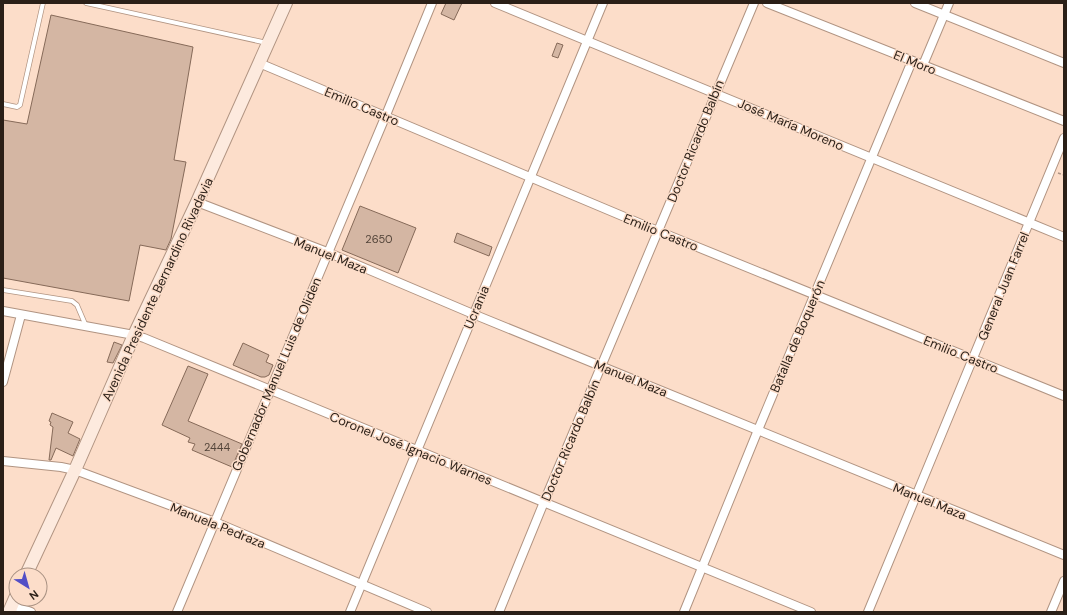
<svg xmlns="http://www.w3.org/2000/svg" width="1067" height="615" font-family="'DM Sans',sans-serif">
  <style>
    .building { fill: #d4b6a3; stroke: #866a59 }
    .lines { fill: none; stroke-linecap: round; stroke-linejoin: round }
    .lane-casing { stroke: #b19482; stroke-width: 5.5 }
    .street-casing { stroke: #b19482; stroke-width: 10 }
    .secondary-casing { stroke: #b19482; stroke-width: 14 }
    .path { stroke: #ab9384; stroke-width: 1.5; stroke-dasharray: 3 2; stroke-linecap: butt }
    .lane { stroke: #fff; stroke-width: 4 }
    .street { stroke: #fff; stroke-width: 8 }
    .secondary { stroke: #fdeade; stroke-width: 12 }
    .labels { text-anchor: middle; stroke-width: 3; stroke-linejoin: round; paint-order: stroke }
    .number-label { font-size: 11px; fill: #54453a }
    .street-label { font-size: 13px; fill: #2a1f17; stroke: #fcddc9 }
  </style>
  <rect width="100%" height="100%" fill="#fcddc9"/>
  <g class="building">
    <path d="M446 3H462L454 20 441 14Z"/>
    <path d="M51 15 193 47 174 160 186 162 171 239 166 250 140 245 129 301 3 278V120L27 124Z"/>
    <path d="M557 43 563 45 558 58 552 56Z"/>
    <path d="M360 206 416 228 398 273 342 250Z"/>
    <path d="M457 233 492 247 489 256 454 242Z"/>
    <path d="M114 342 122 345 113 363 107 362Z"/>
    <path d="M243 343 269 355 266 362 273 365 269 375 265 377H261L233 365Z"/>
    <path d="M188 366 208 374 188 421 242 444 232 467 192 450 195 444 188 442 190 438 162 425Z"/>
    <path d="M52 413 73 422 68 433 80 439 73 456 56 448 51 460H49L53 427 50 425 51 422 49 421Z"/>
  </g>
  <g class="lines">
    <g class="lane-casing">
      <g id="lane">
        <path d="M86 3 267 43"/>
        <path d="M3 104 17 107 20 105 43 3"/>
        <path d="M3 290 72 301 77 305 86 326"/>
      </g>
    </g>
    <g class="street-casing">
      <g id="street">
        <path d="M495 3 1064 237"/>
        <path d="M767 3 1064 121"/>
        <path d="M915 3 1064 63"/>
        <path d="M259 63 658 231 1064 396"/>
        <path d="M923 65 949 3"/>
        <path d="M197 202 327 252 473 314 1064 555"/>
        <path d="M3 311 134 335 144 338 811 612"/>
        <path d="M3 382 21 315"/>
        <path d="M3 461 61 467 75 470 215 522 427 612"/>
        <path d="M12 605 31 612"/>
        <path d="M177 612 386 115 432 3"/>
        <path d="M350 612 603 3"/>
        <path d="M499 612 544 502 754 3"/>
        <path d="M684 612 758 430 912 61"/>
        <path d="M868 612 1064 138"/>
        <path d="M1051 612 1064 581"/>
      </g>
    </g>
    <g class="secondary-casing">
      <g id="secondary">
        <path d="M26 575 75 470 134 335 197 202 286 3"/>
        <path d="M9 612 16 596"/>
      </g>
    </g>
    <path class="path" d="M1058 173 1064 175"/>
    <use href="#lane" class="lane"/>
    <use href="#street" class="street"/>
    <use href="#secondary" class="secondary"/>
  </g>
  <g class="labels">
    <g class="number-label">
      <text x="379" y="243">2650</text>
      <text x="217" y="451">2444</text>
    </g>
    <g class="street-label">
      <text transform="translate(915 62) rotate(22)" y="5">El Moro</text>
      <text transform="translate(362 106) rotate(23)" y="5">Emilio Castro</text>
      <text transform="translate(791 124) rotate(23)" y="5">José María Moreno</text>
      <text transform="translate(695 141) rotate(-68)" y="5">Doctor Ricardo Balbín</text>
      <text transform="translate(661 232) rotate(22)" y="5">Emilio Castro</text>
      <text transform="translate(331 255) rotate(22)" y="5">Manuel Maza</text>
      <text transform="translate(1003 286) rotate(-68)" y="5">General Juan Farrel</text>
      <text transform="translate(157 289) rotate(-65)" y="5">Avenida Presidente Bernardino Rivadavia</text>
      <text transform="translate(476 307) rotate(-67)" y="5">Ucrania</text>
      <text transform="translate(797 336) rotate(-67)" y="5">Batalla de Boquerón</text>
      <text transform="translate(961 354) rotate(22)" y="5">Emilio Castro</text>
      <text transform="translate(276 374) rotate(-67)" y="5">Gobernador Manuel Luis de Oliden</text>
      <text transform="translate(631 378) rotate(22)" y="5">Manuel Maza</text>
      <text transform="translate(570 440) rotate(-67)" y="5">Doctor Ricardo Balbín</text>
      <text transform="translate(411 448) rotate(22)" y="5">Coronel José Ignacio Warnes</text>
      <text transform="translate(930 501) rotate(22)" y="5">Manuel Maza</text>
      <text transform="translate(218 525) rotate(22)" y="5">Manuela Pedraza</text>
    </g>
  </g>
  <rect width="1067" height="615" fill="none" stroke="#2a1f17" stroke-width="8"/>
  <g transform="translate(28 587) rotate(143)"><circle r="19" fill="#fcddc9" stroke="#a89182"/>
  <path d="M0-3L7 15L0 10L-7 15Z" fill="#534fc6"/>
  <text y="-6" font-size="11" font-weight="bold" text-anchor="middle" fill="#2a1f17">N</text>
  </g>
</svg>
